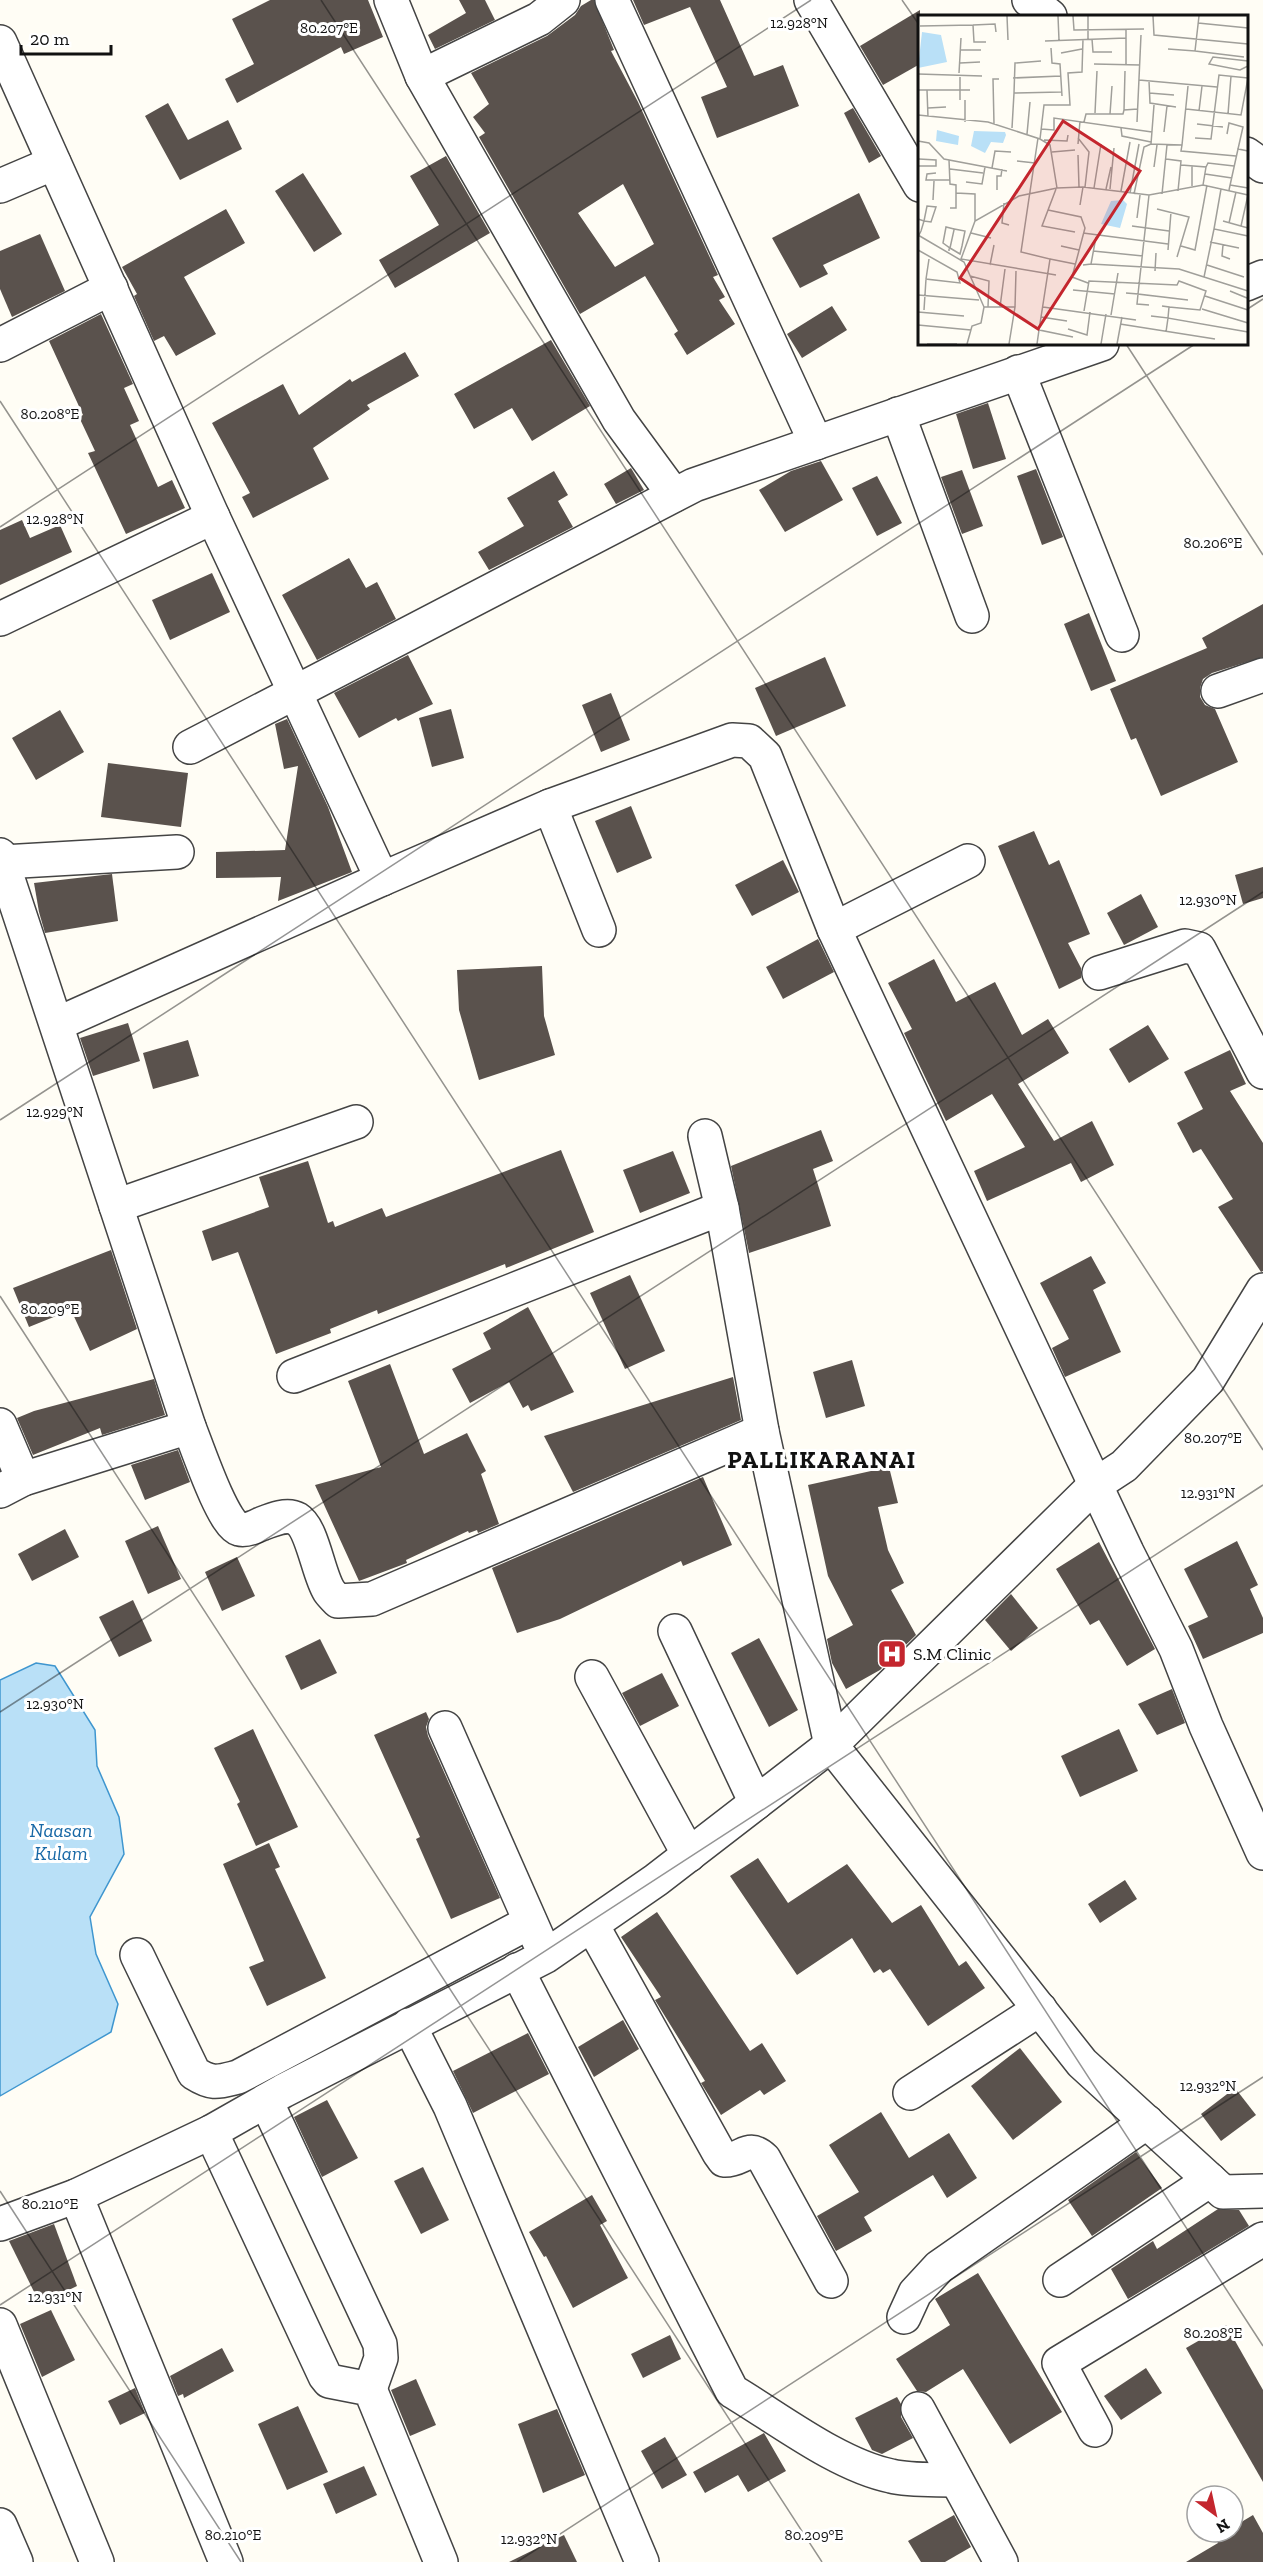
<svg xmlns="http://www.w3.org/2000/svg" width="1263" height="2562" font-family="'Zilla Slab',serif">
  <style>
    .water { fill: #b9e0f7; stroke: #3f96cf; stroke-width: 1.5 }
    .building { fill: #5a524d; fill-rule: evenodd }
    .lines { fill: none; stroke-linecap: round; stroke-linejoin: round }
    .minor-casing { stroke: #444; stroke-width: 36 }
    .minor { stroke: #fff; stroke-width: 33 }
    .ticks { fill: none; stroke: #111; stroke-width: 1.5; stroke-opacity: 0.45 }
    .labels { text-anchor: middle; stroke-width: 6; stroke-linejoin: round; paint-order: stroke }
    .poi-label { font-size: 18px; fill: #111; stroke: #fff; text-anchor: start }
    .water-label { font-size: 20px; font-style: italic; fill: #1768a6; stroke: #fff }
    .district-label { font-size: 24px; font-weight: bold; letter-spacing: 1.5px; fill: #111; stroke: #fff }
    .inset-road { fill: none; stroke: #a09f9a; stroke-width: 1.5 }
    .view { fill: #c4262e; fill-opacity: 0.15; stroke: #c4262e; stroke-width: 3 }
    .inset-edge { fill: none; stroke: #111; stroke-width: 3 }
    .ticks-label { font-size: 15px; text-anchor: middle; fill: #111; stroke: #fff; stroke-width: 6; stroke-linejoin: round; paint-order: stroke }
  </style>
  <rect width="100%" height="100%" fill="#fffdf5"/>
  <path class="water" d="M36 1663 55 1666 95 1730 97 1766 119 1817 124 1854 90 1917 96 1954 118 2004 111 2032 0 2096V1680Z"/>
  <g class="building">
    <path d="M270 0H368L383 37 344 54 341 47 237 103 225 79 254 64 232 19Z"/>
    <path d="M459 0H485L495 20 435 49 428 35 466 13Z"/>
    <path d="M591 0H594L614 50 611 51 638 102 718 275 713 277 725 297 719 300 735 324 687 355 674 334 678 331 645 276 580 314 479 137 485 133 473 117 489 104 471 73 547 36 575 15 581 6ZM623 184 654 244 615 267 578 213Z"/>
    <path d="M633 0H720L754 76 783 65 799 106 717 138 701 97 727 87 690 7 644 25Z"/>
    <path d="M920 10V64L883 85 860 46Z"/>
    <path d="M168 103 188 140 228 120 242 149 180 180 145 116Z"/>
    <path d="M853 108 881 156 869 163 844 113Z"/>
    <path d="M446 156 490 233 395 288 379 260 439 225 410 176Z"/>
    <path d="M303 173 342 234 314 252 275 191Z"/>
    <path d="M859 193 880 238 823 265 828 274 800 288 772 238Z"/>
    <path d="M226 209 245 243 184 277 216 334 176 356 164 336 154 341 134 296 137 294 122 267Z"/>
    <path d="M40 234 65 291 12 317 0 289V251Z"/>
    <path d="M832 306 847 330 802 358 787 334Z"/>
    <path d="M101 314 133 384 124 388 139 421 130 425 158 487 172 480 185 508 126 534 88 453 95 451 79 417 83 415 49 341Z"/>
    <path d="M551 340 590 406 532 441 512 408 474 429 454 394Z"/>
    <path d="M405 352 419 376 367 405 370 409 313 448 329 479 253 518 242 497 250 493 212 423 283 384 299 415 350 379 352 382Z"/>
    <path d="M988 403 1006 459 973 469 956 414Z"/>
    <path d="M821 461 843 500 785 532 759 490 791 471Z"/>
    <path d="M631 468 644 490 616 504 604 484Z"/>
    <path d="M1036 469 1063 537 1042 545 1017 476Z"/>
    <path d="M962 470 983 526 962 534 941 477Z"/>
    <path d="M554 471 568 495 558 501 573 527 489 570 478 552 524 526 507 498Z"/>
    <path d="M877 476 902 523 877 536 852 488Z"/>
    <path d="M22 520 30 538 60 525 72 552 0 585V530Z"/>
    <path d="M349 558 366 588 377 582 396 619 317 660 282 595Z"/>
    <path d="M212 573 230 612 170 640 152 600Z"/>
    <path d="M1263 604V657L1212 673 1203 679 1200 688V697L1205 705 1215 709 1238 762 1161 796 1136 738 1131 740 1110 689 1207 648 1202 638Z"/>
    <path d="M1089 613 1116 681 1091 691 1064 624Z"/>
    <path d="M408 655 433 704 398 721 396 718 359 738 334 693Z"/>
    <path d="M825 657 846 706 776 736 755 688Z"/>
    <path d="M611 693 630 740 601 752 582 705Z"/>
    <path d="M451 709 464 758 432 767 419 718Z"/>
    <path d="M60 710 84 752 36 780 12 738Z"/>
    <path d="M287 719 328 807 352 872 278 901 281 877 216 878V852L285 850 298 766 284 769 275 724Z"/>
    <path d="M108 763 188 773 181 827 101 817Z"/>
    <path d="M631 806 652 858 617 873 595 821Z"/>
    <path d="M1034 831 1049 865 1059 860 1090 934 1068 943 1081 968V978L1059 989 998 846Z"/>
    <path d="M783 860 799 892 752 916 735 885Z"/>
    <path d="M1263 867V898L1243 904 1235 875Z"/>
    <path d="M112 874 118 921 45 933 39 912 34 883Z"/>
    <path d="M1141 894 1158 927 1124 945 1107 913Z"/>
    <path d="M818 939 834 972 783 999 766 967Z"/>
    <path d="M934 959 956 1002 995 982 1022 1035 1048 1019 1069 1053 1018 1084 1054 1141 1092 1121 1114 1165 1081 1182 1071 1163 987 1201 974 1171 1025 1147 992 1094 946 1121 904 1033 912 1029 888 983Z"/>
    <path d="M542 966 544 1016 555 1055 479 1080 459 1010 457 970Z"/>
    <path d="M128 1023 140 1061 93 1076 80 1038Z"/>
    <path d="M1148 1025 1169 1059 1129 1083 1109 1049Z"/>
    <path d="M188 1040 199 1076 153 1089 143 1053Z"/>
    <path d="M1230 1050 1246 1084 1230 1091 1263 1143V1271L1261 1272 1218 1207 1233 1199 1201 1149 1193 1153 1177 1123 1203 1109 1184 1072Z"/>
    <path d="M821 1130 833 1161 813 1169 831 1226 749 1253 731 1166Z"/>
    <path d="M561 1150 594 1232 506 1268 505 1264 378 1314 377 1310 330 1329 331 1333 276 1354 238 1252 212 1261 202 1231 269 1207 259 1177 308 1161 328 1223 333 1221 335 1227 382 1208 386 1217Z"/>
    <path d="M673 1151 690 1193 640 1213 623 1170Z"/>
    <path d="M111 1250 137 1329 90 1351 71 1310 29 1327 13 1288Z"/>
    <path d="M1091 1256 1106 1283 1093 1290 1121 1352 1065 1377 1052 1348 1069 1339 1040 1283Z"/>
    <path d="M630 1275 665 1351 625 1369 590 1293Z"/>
    <path d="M528 1307 574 1392 531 1411 528 1405 523 1408 509 1382 470 1403 452 1369 491 1349 483 1333Z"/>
    <path d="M852 1360 865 1406 826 1418 813 1372Z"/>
    <path d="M390 1364 424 1454 467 1433 486 1471 481 1474 499 1524 478 1533 477 1530 469 1533 468 1531 406 1560 407 1563 359 1581 315 1485 381 1467 348 1381Z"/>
    <path d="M733 1377 741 1420 573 1492 544 1436Z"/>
    <path d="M154 1379 165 1415 102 1435 100 1428 33 1455 17 1418 34 1411Z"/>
    <path d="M178 1450 190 1482 145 1500 131 1465Z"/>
    <path d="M889 1467 898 1503 878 1507 888 1550 904 1583 891 1590 916 1635 880 1670 846 1689 832 1663 827 1639 853 1625 828 1576 808 1485Z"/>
    <path d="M703 1477 732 1545 683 1566 681 1561 560 1619 517 1633 492 1568Z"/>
    <path d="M158 1526 181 1579 148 1594 125 1541Z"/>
    <path d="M65 1529 79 1557 32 1581 18 1554Z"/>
    <path d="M1237 1541 1258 1585 1250 1589 1263 1618V1633L1203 1659 1188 1626 1208 1617 1184 1569Z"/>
    <path d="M1099 1542 1155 1649 1127 1666 1099 1620 1090 1625 1056 1569Z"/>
    <path d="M237 1557 255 1596 222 1611 205 1572Z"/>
    <path d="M1011 1594 1038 1628 1011 1651 985 1620Z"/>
    <path d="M133 1600 152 1641 119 1657 99 1617Z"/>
    <path d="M759 1638 798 1710 769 1727 731 1653Z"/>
    <path d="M320 1639 337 1673 301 1690 285 1656Z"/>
    <path d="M662 1673 679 1706 640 1726 622 1693Z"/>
    <path d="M1172 1689 1185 1723 1157 1735 1138 1704Z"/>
    <path d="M426 1712 429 1719 426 1727 428 1736 500 1898 451 1919 416 1839 420 1837 374 1735Z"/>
    <path d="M253 1729 298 1827 256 1846 237 1804 240 1802 214 1748Z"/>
    <path d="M1119 1729 1138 1771 1080 1797 1061 1756Z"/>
    <path d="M269 1843 280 1867 275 1869 326 1978 267 2006 249 1967 264 1961 223 1864Z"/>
    <path d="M758 1858 788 1903 847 1864 892 1923 921 1905 959 1966 966 1961 985 1988 928 2026 890 1969 883 1973 880 1969 874 1973 852 1938 797 1975 730 1876Z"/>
    <path d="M1125 1880 1137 1899 1100 1923 1088 1904Z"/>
    <path d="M657 1912 750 2051 762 2043 786 2081 764 2095 760 2090 721 2115 701 2083 705 2081 655 2000 661 1997 621 1937Z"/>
    <path d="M623 2020 639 2049 594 2077 578 2047Z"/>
    <path d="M528 2033 549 2074 473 2113 453 2071Z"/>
    <path d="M1020 2048 1062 2102 1013 2140 971 2086Z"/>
    <path d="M1235 2088 1256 2115 1221 2141 1201 2114Z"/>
    <path d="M327 2100 358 2158 322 2177 294 2117Z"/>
    <path d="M881 2112 909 2158 949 2133 977 2178 947 2198 933 2175 864 2217 872 2231 836 2251 817 2216 859 2192 829 2145Z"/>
    <path d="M1136 2152 1162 2188 1092 2236 1068 2200Z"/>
    <path d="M423 2167 449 2220 421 2234 394 2181Z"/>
    <path d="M592 2195 607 2221 600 2225 628 2278 573 2308 546 2256 544 2257 529 2232Z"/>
    <path d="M1218 2209 1239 2210 1249 2226 1128 2299 1111 2269 1153 2241 1157 2249Z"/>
    <path d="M54 2224 77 2286 40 2304 9 2241Z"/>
    <path d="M978 2273 1062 2412 1010 2444 963 2369 926 2392 917 2391 896 2359 950 2325 935 2299Z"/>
    <path d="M51 2310 75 2360 42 2377 20 2324Z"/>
    <path d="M1226 2325 1263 2390V2482L1186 2348Z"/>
    <path d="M670 2335 681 2359 643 2378 631 2354Z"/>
    <path d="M222 2348 234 2371 184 2398 183 2394 178 2396 170 2376Z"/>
    <path d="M1146 2368 1162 2393 1121 2420 1104 2396Z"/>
    <path d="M416 2379 436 2425 410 2436 391 2390Z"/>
    <path d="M135 2388 145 2413 120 2425 108 2401Z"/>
    <path d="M897 2397 901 2404V2417L913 2438 882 2454 872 2450 855 2418Z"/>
    <path d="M298 2406 328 2472 287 2490 258 2424Z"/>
    <path d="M557 2409 585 2475 543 2493 518 2424Z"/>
    <path d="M764 2433 786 2471 748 2492 738 2475 705 2493 693 2472Z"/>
    <path d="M665 2437 687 2475 662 2489 641 2451Z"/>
    <path d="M364 2466 377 2495 336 2514 323 2484Z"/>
    <path d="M954 2515 971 2547 945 2562H921L908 2541Z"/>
    <path d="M1253 2515 1263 2533V2562H1186L1218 2543 1215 2538 1224 2532H1233V2527Z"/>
    <path d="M564 2535 577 2562H509Z"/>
  </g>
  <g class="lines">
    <g class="minor-casing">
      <g id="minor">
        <path d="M391 0 422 76 539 19 563 0"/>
        <path d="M612 0 816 443"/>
        <path d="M811 0 920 185"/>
        <path d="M1029 0 1050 16"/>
        <path d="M0 42 213 517 382 879 550 806 732 740 749 741 765 756 834 929 1127 1552 1176 1649 1206 1726 1263 1853"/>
        <path d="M422 76 619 420 674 495"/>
        <path d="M1246 154 1263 166"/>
        <path d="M0 186 54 163"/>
        <path d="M1246 284 1263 277"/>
        <path d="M0 345 111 288"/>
        <path d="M1018 372 1122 635"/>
        <path d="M898 414 972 616"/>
        <path d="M0 619 213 517"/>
        <path d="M1218 691 1263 675"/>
        <path d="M190 747 694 485 1102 344"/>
        <path d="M550 806 599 930"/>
        <path d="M0 855 189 1427C196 1444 223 1525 239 1529 246 1531 255 1527 261 1524 271 1520 287 1513 297 1519 313 1529 318 1574 329 1591 331 1594 335 1598 338 1601L372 1599 762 1431"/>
        <path d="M3 862 177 852"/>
        <path d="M834 929 968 861"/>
        <path d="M1099 973 1185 946 1199 949 1263 1072"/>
        <path d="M57 1024 382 879"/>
        <path d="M705 1136 722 1208"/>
        <path d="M116 1206 356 1122"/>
        <path d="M294 1376 722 1208 762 1431 831 1745"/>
        <path d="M0 1425 23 1479"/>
        <path d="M0 1491 23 1479 189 1427"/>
        <path d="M675 1631 756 1803"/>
        <path d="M592 1677 689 1855"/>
        <path d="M445 1728 539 1941"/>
        <path d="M831 1745 1095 1485 1124 1466 1208 1380 1263 1290"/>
        <path d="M592 1925 719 2153 724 2160C742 2161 748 2143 764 2159L831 2281"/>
        <path d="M137 1955 194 2073C213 2085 218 2082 238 2077L530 1922"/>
        <path d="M517 1970 732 2391C779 2419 838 2465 891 2476 911 2481 935 2479 956 2480"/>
        <path d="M409 2025 450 2106 642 2562"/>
        <path d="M910 2093 1040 2009"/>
        <path d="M266 2101 380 2344 381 2358 370 2389"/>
        <path d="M211 2132 325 2376 329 2381 370 2389 441 2562"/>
        <path d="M76 2196 226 2562"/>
        <path d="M0 2224 76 2196 211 2132 283 2091 546 1956 656 1880 831 1745 1082 2063 1223 2192 1263 2191"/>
        <path d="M1060 2280 1210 2180"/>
        <path d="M904 2317 915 2293 939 2267 1147 2122"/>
        <path d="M0 2325 97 2562"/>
        <path d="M918 2409 1001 2562"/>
        <path d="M1095 2430 1059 2363 1263 2239"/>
        <path d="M0 2525 16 2562"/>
      </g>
    </g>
    <use href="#minor" class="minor"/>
  </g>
  <path class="ticks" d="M321 0 1263 1450M902 0 920 26M1246 310 1263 299M1126 344 1263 555M0 401 1263 2346M0 527 811 0M0 1120 1195 344M0 1296 822 2562M0 1712 1263 892M0 2191 241 2562M0 2305 1263 1485M517 2562 1263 2077"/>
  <defs>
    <g id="hospital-square" transform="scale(1.5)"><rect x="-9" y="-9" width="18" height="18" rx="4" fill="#c4262e" stroke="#fff"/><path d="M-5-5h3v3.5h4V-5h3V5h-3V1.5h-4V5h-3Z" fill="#fff"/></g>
  </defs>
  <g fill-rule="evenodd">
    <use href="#hospital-square" x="892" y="1654"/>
  </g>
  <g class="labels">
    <g class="poi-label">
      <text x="913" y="1660">S.M Clinic</text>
    </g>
    <g class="water-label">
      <text x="61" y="1837">Naasan<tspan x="61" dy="23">Kulam</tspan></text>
    </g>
    <g class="district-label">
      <text x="822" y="1468">PALLIKARANAI</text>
    </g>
  </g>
  <g transform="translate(918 15)">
    <rect width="330" height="330" fill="#fffdf5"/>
    <path d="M4 17 23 20 29 47 0 53ZM19 115 41 121 40 130 18 126ZM56 116 87 117 88 120 85 128 73 127 67 138 53 131ZM193 186 205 185 209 189 202 213 183 209Z" fill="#b9e0f7"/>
    <path class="inset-road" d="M89 1 90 25M140 1 141 25M155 1 156 15 226 14M170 1V24M235 1 236 20 330 29M280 8 330 13M55 10 77 9 78 17M2 11 55 10 56 27H68M174 24 175 37H194M127 26 208 23M133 33 134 48 142 49 144 81M250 34 277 36 281 1M42 35H63M277 36 326 42M143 38 164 34M330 46 295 42 291 49 322 55 330 51M42 48 62 47M176 49 222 50M208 50V14M41 58 43 23M0 59 64 61M42 62V85M95 63 143 61M221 65 299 72M231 66 232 88 258 92M0 75H52M9 75 10 102M96 78 97 48 123 46M231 78 256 80M47 85V107M236 90 233 129 264 130 270 71M10 93 28 92M268 94 323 100 330 63M206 95 207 56M281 96 284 71M177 98 179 56M192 99 194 71M310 99 313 61M0 100 70 107 122 124 132 130 139 173 165 172 231 180 285 170 330 180M166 107 168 99H205L206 95 220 94M219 107 223 20M76 109 75 64H81M279 109 305 112M94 113 96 78 143 77M203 113 204 121 233 127M123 114 136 115V103L234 117M246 117 249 91M109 119 112 87M309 119 311 108 325 112 320 134M120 123 103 237 132 244 121 315M160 123 171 137 167 172M277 123 293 124 301 60 330 63M122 124 126 90H152L150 58 164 57 165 24M126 125 149 126 150 120M0 126 11 128 26 144 89 156M160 129 162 106M264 130 263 136 318 141M134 137 157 135M160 140 161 172M248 144 263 146 260 176M31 145 32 169 38 170V178L57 179V206M99 146 117 148M263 150 288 152 285 170M0 151H18V145L1 144M236 152 239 130M288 152 290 148 316 151M74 153 77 136 93 137M32 154 65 158M18 158 9 159 8 165H32M287 159 314 163M48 167 64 169 67 152M312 170 330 173M274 171V151M176 173 183 129M138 174 124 211 157 217M188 174 193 152M192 174 196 133M303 174 296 214 330 221M79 175V161H83L84 154M311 175 320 134 330 136M203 176 212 127M212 178 221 129M216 179 226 132 233 129M244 179 249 130M231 180 220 279 270 285M15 185 16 166M86 188 84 208 91 210M162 190 165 172M32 193H38V178M239 194 271 202 259 242M130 195 163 202 167 213 154 262 170 268M219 203 222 180M0 204 6 206 13 207 18 192 9 191 6 206 3 216 1 220M305 206 330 213M311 208 318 177M214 211 251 216M323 211 330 180M296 214 286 262 330 276M53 218 73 223M165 218 250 229M0 220 46 247 66 292 63 308 54 311 49 329M292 227 321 233M305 230 304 241 312 244M143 231 161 235M263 231 277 235 289 170M0 235 39 257 42 268 8 264 11 244M250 235 253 197M31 236V234L32 233 36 215V214L47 216 44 231 42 239 32 233 25 228 28 212 36 214M175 236 225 241M132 244 157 249M173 249 261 254 286 262M72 250 76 230M165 250 173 249 178 222M289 250 326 262M237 256 238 238M138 260 43 244 57 206 101 181 139 173M52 261 71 266 70 292M155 275 197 279M312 276 329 283M208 278 220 279 219 289 231 290M0 280 61 285M287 281 330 295M66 292H97L91 329M82 292 87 254M97 292 98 256M125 292 218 305M284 294 330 308M6 295 8 264M166 296 171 266 259 270 261 266 288 276 282 295 251 292M0 297 46 301M193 300 200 258M233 301 250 303 251 292 244 291M123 302 149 306M202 309 297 324M0 310 53 315M150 314 169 320 172 297M248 317 250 303 330 317M9 329H39M119 329 121 315 155 322M183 329 188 299M199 329 204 302"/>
    <path class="view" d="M145 106 222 156 120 314 42 263Z"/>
    <rect width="330" height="330" class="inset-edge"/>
  </g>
  <g class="ticks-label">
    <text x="799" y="28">12.928°N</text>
    <text x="329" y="33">80.207°E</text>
    <text x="50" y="419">80.208°E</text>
    <text x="55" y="524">12.928°N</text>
    <text x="1213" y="548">80.206°E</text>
    <text x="1208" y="905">12.930°N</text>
    <text x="55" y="1117">12.929°N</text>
    <text x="50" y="1314">80.209°E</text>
    <text x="1213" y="1443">80.207°E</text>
    <text x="1208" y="1498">12.931°N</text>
    <text x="55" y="1709">12.930°N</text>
    <text x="1208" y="2091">12.932°N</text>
    <text x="50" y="2209">80.210°E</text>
    <text x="55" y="2302">12.931°N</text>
    <text x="1213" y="2338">80.208°E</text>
    <text x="233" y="2540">80.210°E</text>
    <text x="814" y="2540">80.209°E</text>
    <text x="529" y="2544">12.932°N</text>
  </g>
  <g transform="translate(1215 2514) rotate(147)"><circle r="28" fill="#ffffff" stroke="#a0a0a0" stroke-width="1.5"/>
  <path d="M0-4.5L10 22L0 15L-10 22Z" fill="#c4262e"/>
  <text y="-9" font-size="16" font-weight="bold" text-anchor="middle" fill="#111111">N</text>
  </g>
  <path d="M21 45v9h90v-9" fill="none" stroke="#111111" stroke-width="3"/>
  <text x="30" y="45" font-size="18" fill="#111111" stroke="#ffffff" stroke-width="4.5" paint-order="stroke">20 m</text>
</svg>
